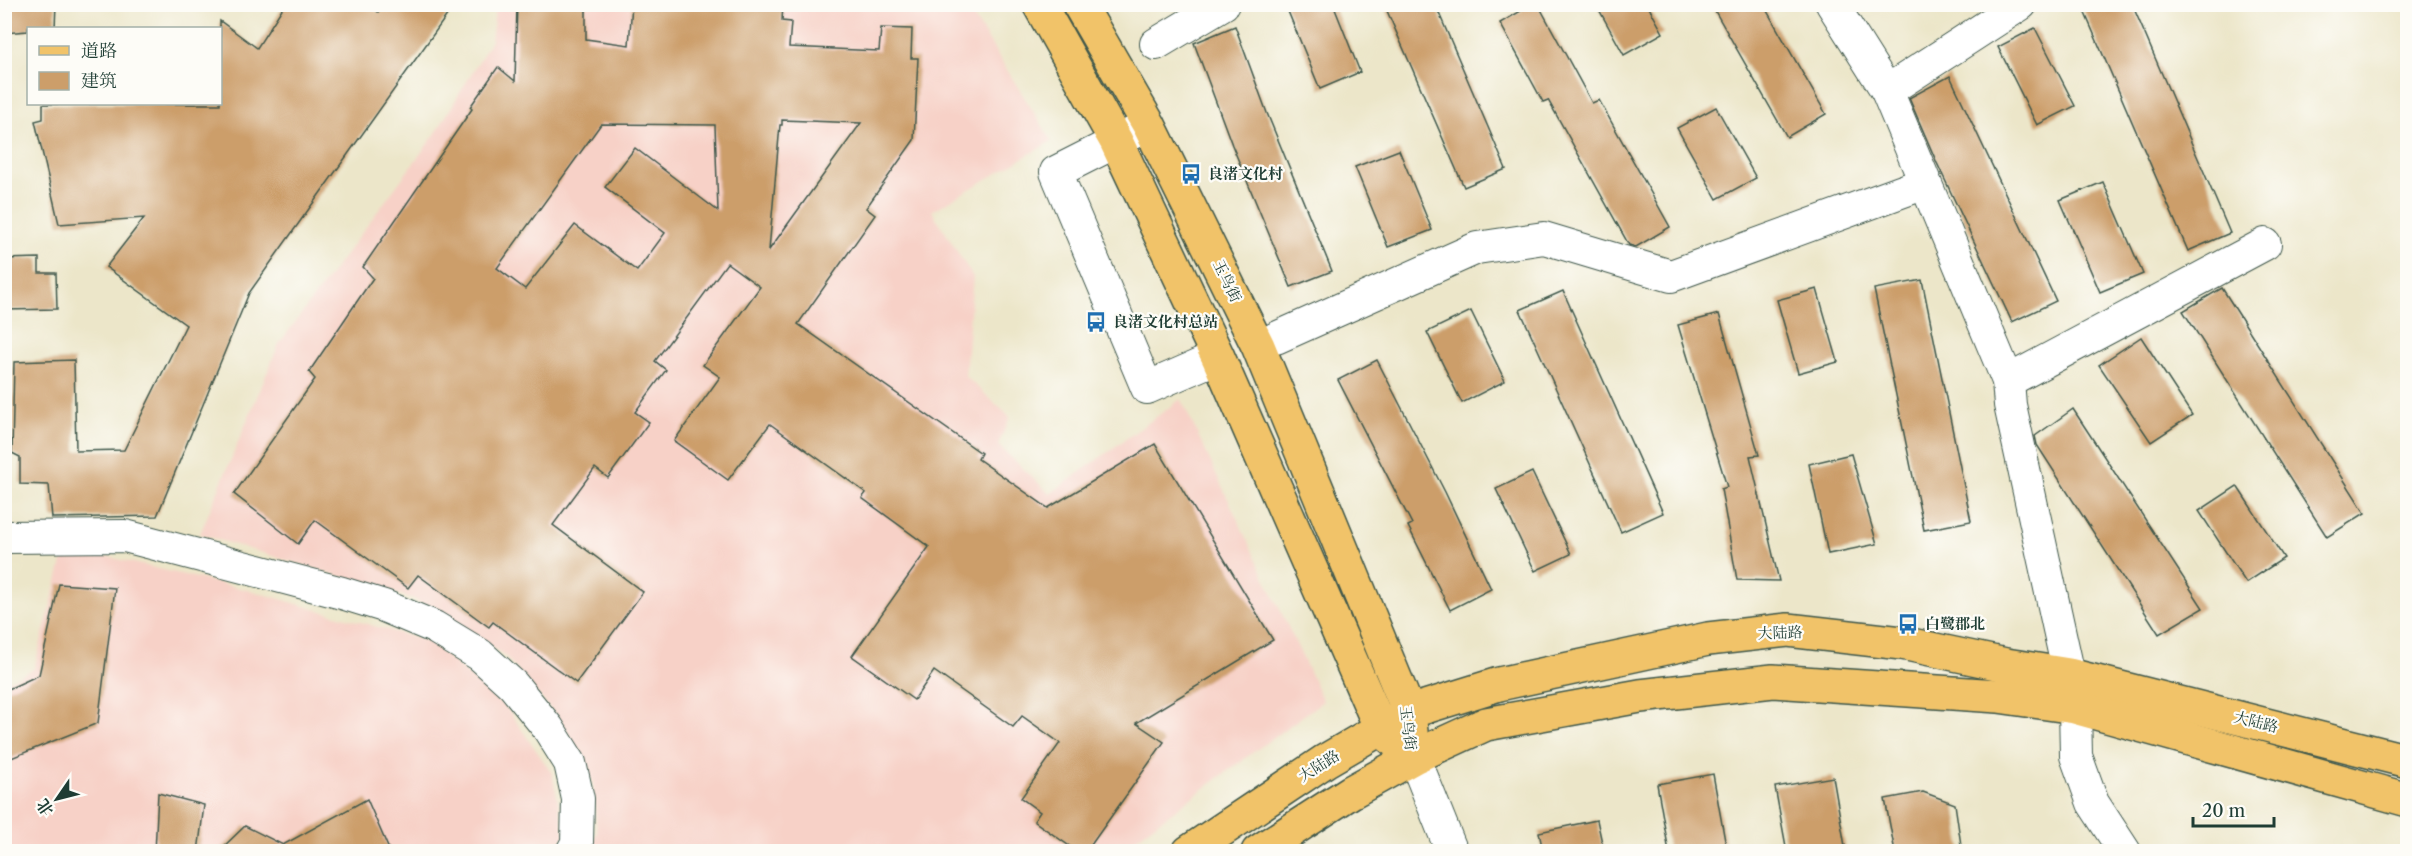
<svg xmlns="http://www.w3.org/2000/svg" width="2412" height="856" font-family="'Libre Caslon Text','Noto Serif SC',serif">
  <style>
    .built { fill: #f7d1c7 }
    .building { fill: #cc9e6a; fill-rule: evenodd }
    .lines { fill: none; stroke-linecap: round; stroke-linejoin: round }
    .minor-casing { stroke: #3e564a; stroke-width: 34 }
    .major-casing { stroke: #3e564a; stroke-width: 36 }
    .minor { stroke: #fff; stroke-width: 32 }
    .major { stroke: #f1c369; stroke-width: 33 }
    .labels { text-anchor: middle; stroke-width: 4.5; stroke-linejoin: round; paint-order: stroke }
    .poi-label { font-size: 15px; font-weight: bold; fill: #1f3d34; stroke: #fdfcf7; text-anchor: start }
    .street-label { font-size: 15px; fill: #1f3d34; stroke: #fdfcf7 }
  </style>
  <rect width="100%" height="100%" fill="#fdfcf7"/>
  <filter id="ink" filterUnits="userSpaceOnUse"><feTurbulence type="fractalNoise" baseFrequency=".0167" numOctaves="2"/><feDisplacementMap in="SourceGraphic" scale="12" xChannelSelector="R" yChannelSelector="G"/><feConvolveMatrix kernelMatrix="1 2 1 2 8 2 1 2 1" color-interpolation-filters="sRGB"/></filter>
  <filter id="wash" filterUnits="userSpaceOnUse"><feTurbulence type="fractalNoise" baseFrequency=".008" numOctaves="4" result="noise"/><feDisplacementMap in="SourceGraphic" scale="24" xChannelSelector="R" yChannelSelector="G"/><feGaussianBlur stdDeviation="1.35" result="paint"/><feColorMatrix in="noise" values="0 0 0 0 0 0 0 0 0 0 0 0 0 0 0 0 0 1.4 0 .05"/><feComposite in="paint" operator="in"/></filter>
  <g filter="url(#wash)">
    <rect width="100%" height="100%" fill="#ece6c9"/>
    <g class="built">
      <path d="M496 5H966L1052 141 932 211 973 277 965 376 1010 417 998 445 1050 494 1181 399 1323 701 1119 851H586L597 833 593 782 559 719 504 655 414 599 200 534 279 344 436 133 491 41Z"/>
      <path d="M66 547 252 591 430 642 506 707 552 773 565 835 554 852 5 851 4 683 34 669Z"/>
    </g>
    <g id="blocks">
      <g class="building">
        <path d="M4 4H56L55 28H28V31L4 33Z"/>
        <path d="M285 4H368L378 12 385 4H455L249 293 157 516 52 518 49 485 20 484V457L12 453 14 362 74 360 76 451 124 450 186 325 106 267 144 218 59 224 35 121 43 119V104H220V21L257 48Z"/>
        <path d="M517 4H586V39L629 45 632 4H783L782 21 791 22 789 47 879 51 881 28 912 29 911 58H918L914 140 866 208 875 215 798 324 981 453 978 459 1048 508 1155 444 1273 640 1136 723 1164 742 1086 852H1078L1034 821 1040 812 1021 798 1060 743 1022 716 1013 727 934 671 914 700 852 656 929 547 862 498 866 493 770 424 728 480 674 441 720 377 703 365 760 287 727 263 655 361 666 370 635 412 649 422 608 478 595 468 553 525 643 592 576 683 493 622 489 627 418 575 408 588 315 520 298 544 234 494 315 379 309 372 373 278 363 267 472 109 470 107 498 67 515 81ZM782 120 861 123 769 250 780 125H782ZM601 124 715 125 718 211 635 148 605 187 665 233 637 271 575 225 525 289 497 268Z"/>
        <path d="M1285 4H1333L1360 72 1320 89Z"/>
        <path d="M1384 4H1435L1506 169 1464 187Z"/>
        <path d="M1533 4H1538L1592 103 1599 100 1670 227 1636 247 1629 245 1548 100 1543 102 1500 23Z"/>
        <path d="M1596 4H1647L1663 33 1624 55Z"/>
        <path d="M1711 4H1763L1826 114 1787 137Z"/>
        <path d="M2081 4H2132L2230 233 2188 251Z"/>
        <path d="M1235 26 1267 113 1332 271 1291 287 1232 145 1194 43Z"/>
        <path d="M2035 28 2075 106 2037 125 1998 47Z"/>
        <path d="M1950 76 2056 301 2012 322 1937 163 1909 98Z"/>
        <path d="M1716 107 1756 178 1717 199 1677 128Z"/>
        <path d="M1399 150 1432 230 1388 247 1355 167Z"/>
        <path d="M2103 182 2143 274 2100 292 2060 200Z"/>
        <path d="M39 258V273H56L57 309 4 310V259Z"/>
        <path d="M1922 280 1971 521 1924 530 1874 289Z"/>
        <path d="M2222 288 2365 513 2327 537 2183 311Z"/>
        <path d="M1817 289 1838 362 1798 373 1777 300Z"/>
        <path d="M1563 291 1663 513 1621 532 1520 310Z"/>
        <path d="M1471 311 1505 381 1462 403 1427 332Z"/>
        <path d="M1719 314 1759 455 1750 456 1779 581 1737 580 1721 489 1727 487 1678 325Z"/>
        <path d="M2141 337 2192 415 2151 442 2099 365Z"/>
        <path d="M1377 360 1445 492 1491 589 1450 610 1408 526 1412 524 1338 380Z"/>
        <path d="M2073 409 2203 608 2159 634 2037 445 2035 436Z"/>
        <path d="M1851 454 1877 544 1828 554 1809 464Z"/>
        <path d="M1532 472 1571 554 1535 571 1496 489Z"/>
        <path d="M2237 486 2284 558 2246 583 2199 511Z"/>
        <path d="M59 584 115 588 98 723 4 761V691L39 675Z"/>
        <path d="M1713 774 1727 852H1669L1657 784Z"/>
        <path d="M1833 777 1846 852H1787L1775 787Z"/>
        <path d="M1923 792 1955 804 1962 852H1895L1885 799Z"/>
        <path d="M158 793 204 805 198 852H155Z"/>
        <path d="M367 799 390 852H218L245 826 283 845Z"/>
        <path d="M1597 820 1604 852H1543L1539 832Z"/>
      </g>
    </g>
  </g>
  <g filter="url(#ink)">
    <use href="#blocks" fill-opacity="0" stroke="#3e564a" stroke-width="1.5"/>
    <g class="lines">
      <g class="minor-casing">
        <g id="minor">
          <path d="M1832 4 1887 91 2008 381 2010 405 2069 675 2075 707 2076 756 2093 803 2125 852"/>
          <path d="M1156 44 1223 4"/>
          <path d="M1887 91 2021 4"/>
          <path d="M1149 125 1056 172 1147 388 1218 357"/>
          <path d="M1276 338 1477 248 1544 238 1671 276 1925 183"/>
          <path d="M2008 381 2265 244"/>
          <path d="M4 537 125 536 342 593 384 606 434 627 480 655 513 685 548 728 570 763 578 799 577 843 572 852"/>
          <path d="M1414 757 1452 852"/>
        </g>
      </g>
      <g class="major-casing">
        <g id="major">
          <path d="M1039 4 1116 141 1218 357 1381 729 1396 742"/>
          <path d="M1079 4 1149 125 1258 346 1409 712 1411 732"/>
          <path d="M1189 852 1325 761 1409 712 1499 684 1708 639 1788 630 1902 643 2006 665 2069 675 2408 761"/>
          <path d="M1258 852 1351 792 1414 757 1486 724 1640 696 1773 681 1998 696 2075 707 2408 800"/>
        </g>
      </g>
      <use href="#minor" class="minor"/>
      <use href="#major" class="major"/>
    </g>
  </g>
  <defs>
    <g id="bus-bare" transform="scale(1.62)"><path d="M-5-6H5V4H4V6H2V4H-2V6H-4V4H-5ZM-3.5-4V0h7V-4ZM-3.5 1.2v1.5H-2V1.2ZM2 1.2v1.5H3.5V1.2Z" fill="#1f6fb2" stroke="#fdfcf7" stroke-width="2.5" paint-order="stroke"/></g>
  </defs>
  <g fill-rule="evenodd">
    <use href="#bus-bare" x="1191" y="174"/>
    <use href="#bus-bare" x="1096" y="322"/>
    <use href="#bus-bare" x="1908" y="624"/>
  </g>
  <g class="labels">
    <g class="poi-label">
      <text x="1208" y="179">良渚文化村</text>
      <text x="1113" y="327">良渚文化村总站</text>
      <text x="1925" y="629">白鹭郡北</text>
    </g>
    <g class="street-label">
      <text transform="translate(1227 281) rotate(64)" y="5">玉鸟街</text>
      <text transform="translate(1780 633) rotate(-2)" y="5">大陆路</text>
      <text transform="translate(2256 722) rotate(14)" y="5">大陆路</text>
      <text transform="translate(1408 728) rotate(83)" y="5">玉鸟街</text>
      <text transform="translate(1319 766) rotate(-32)" y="5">大陆路</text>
    </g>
  </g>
  <rect width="2412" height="856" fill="none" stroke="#fdfcf7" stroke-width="24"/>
  <rect x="27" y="27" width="195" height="78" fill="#fdfcf7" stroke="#a4b0a9" stroke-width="1.5"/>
  <rect x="39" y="46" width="30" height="9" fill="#f1c369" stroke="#a4b0a9" stroke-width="1.5"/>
  <text x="81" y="57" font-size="18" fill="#1f3d34">道路</text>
  <rect x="39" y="72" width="30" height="18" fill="#cc9e6a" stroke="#a4b0a9" stroke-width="1.5"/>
  <text x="81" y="87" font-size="18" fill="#1f3d34">建筑</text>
  <g transform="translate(57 799) rotate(235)" stroke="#fdfcf7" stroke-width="4.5" paint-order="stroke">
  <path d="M0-4.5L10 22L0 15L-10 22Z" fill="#1f3d34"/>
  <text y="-9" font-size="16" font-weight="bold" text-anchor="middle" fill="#1f3d34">北</text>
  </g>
  <path d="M2193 817v9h81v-9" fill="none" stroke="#1f3d34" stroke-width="3"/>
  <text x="2202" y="817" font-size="18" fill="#1f3d34" stroke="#fdfcf7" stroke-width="4.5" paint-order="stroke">20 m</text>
</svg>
